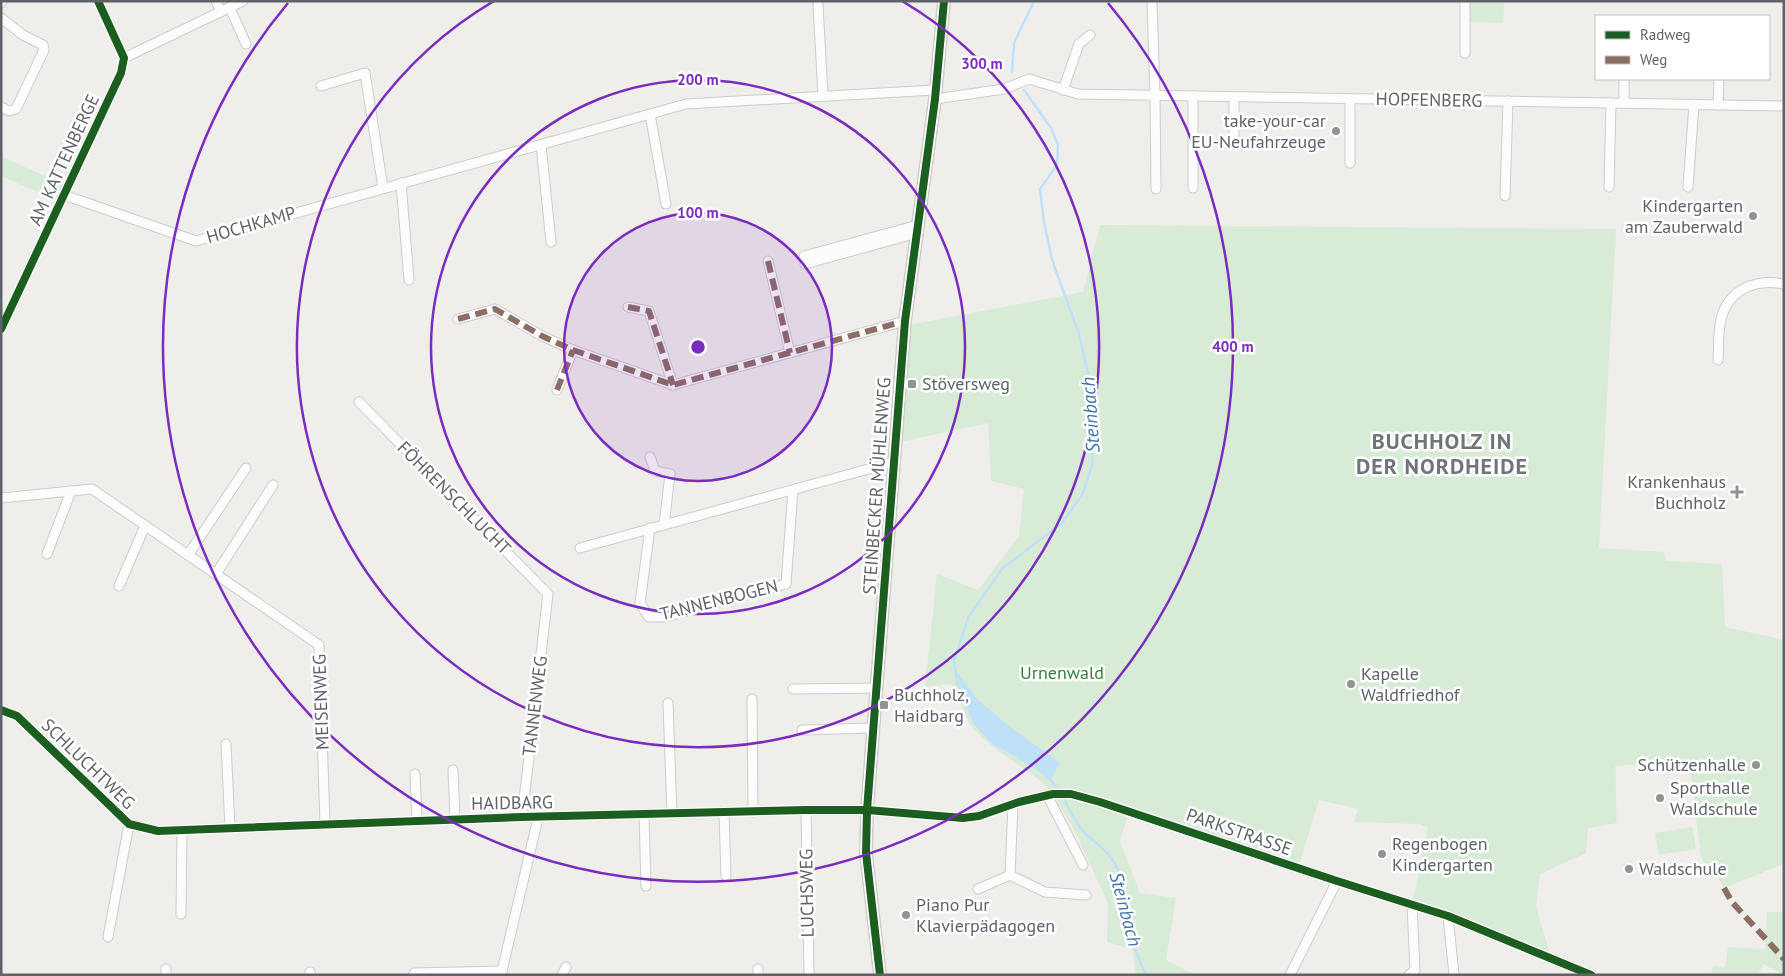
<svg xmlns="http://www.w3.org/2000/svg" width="1785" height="976" font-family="'PT Sans',sans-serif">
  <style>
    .green { fill: #d8ebd6 }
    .water { fill: #bfe0f9 }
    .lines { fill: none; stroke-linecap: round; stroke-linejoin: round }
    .stream { stroke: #bfe0f9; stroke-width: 2.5 }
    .minor-casing { stroke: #cbcccc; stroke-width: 11 }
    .tertiary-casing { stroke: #cbcccc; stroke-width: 14 }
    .minor { stroke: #fdfcfc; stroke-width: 9 }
    .tertiary { stroke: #fdfcfc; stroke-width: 11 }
    .quiet { stroke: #8d6e63; stroke-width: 6; stroke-dasharray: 12 6; stroke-linecap: butt }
    .cycleway-casing { stroke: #fff; stroke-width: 11 }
    .cycleway { stroke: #1b5e20; stroke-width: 8 }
    .ring { fill: none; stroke: #7b2cbf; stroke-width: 2.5 }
    .poi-dot { fill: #919496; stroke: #fff; stroke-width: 2 }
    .labels { text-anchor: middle; stroke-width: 5; stroke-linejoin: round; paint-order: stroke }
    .street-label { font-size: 18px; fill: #5f6368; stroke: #fff }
    .poi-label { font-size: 18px; fill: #5f6368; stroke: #fff; text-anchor: start }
    .park-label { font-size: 18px; fill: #348238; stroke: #fff }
    .water-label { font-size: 19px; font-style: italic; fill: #4174aa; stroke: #fff }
    .district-label { font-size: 22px; font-weight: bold; letter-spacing: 1px; fill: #70757a; stroke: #fff }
    .centre { fill: #7b2cbf; stroke: #fff; stroke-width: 2.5 }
    .ring-label { font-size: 15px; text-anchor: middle; font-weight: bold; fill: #7b2cbf; stroke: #fff; stroke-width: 5; stroke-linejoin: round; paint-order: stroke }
  </style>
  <rect width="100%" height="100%" fill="#efeeea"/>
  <g class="green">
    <path d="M1465 1H1504L1503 23 1465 22Z"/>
    <path d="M1 149 4 158 68 186 61 202 1 176Z"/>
    <path d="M1100 225 1616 229 1599 548 1664 552 1665 561 1722 564 1725 627 1784 640V864L1724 888C1719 876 1707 869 1701 857L1689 760 1615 766 1617 823 1588 828 1586 853 1540 874 1536 907 1552 960 1412 904 1428 828 1420 824 1354 822 1358 809 1319 800 1298 868 1129 811 1120 842 1140 893 1176 898 1166 960 1195 975H1136L1132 949 1107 942 1108 904 1076 833 1053 794 1041 781 990 745 970 725 952 684 925 687 937 574 978 590 1019 536 1024 489 991 481 988 423 896 443 909 325 1083 292Z"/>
    <path d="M1692 827 1696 849 1659 855 1655 833Z"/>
    <path d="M1767 912H1784V975L1763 964 1758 975H1711L1713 966 1725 968 1728 947 1765 949Z"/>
  </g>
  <path class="water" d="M955 669 978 700 1009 726 1060 763 1051 779 1037 767 993 743 975 724Z"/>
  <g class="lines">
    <g class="stream">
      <path d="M1012 72 1014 43 1034 1"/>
      <path d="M1015 755 993 743 975 724 957 682 954 661 968 618 1002 569 1062 523 1083 493 1093 462 1088 425 1092 392 1079 334 1052 260 1044 222 1040 189 1057 165 1058 145 1051 128 1024 90"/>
      <path d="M1019 758C1034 765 1047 773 1056 787"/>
      <path d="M1064 799C1070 811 1075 822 1084 832 1095 843 1111 853 1117 868 1124 885 1122 904 1126 921 1130 940 1138 957 1146 975"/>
    </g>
    <g class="minor-casing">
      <g id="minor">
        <path d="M216 1 221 12"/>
        <path d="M1152 1 1155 95 1156 189"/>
        <path d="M1 3 2 1"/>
        <path d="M818 5 823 96"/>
        <path d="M230 8 246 44"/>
        <path d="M1 18 23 35 43 45 44 50 16 109 9 111 1 107"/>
        <path d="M1465 53V1"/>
        <path d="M124 58 243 1"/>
        <path d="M321 86 365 73 383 188"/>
        <path d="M1063 90 1079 44 1090 35"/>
        <path d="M1234 97V142"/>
        <path d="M935 99 1004 89 1029 79 1078 94 1784 106"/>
        <path d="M1624 103V79"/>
        <path d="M1718 105 1719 79"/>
        <path d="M650 114 666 204"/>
        <path d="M541 145 551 242"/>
        <path d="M1350 163V99"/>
        <path d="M401 183 409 280"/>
        <path d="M1609 187 1611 103"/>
        <path d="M1688 187 1694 104"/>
        <path d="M1193 188V96"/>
        <path d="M64 195 196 241 686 104 935 90"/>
        <path d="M1505 196 1508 101"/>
        <path d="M804 256 918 225"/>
        <path d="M768 261 790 353"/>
        <path d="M805 264 917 233"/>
        <path d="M628 307 649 311 673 385"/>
        <path d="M458 319 495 309 542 336 573 350 673 385 905 321"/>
        <path d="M1 329 121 73 124 58 98 1"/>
        <path d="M1718 360C1719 348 1718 336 1720 325 1725 291 1753 278 1784 284"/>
        <path d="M557 390 573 350"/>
        <path d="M359 402 548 594 522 817"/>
        <path d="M650 457 655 471 670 474 664 525"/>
        <path d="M1 498 92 489 319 645 325 824"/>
        <path d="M650 528 640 603 649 617H665L786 584 793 490"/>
        <path d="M580 548 894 462"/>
        <path d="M47 554 71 491"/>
        <path d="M188 555 246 468"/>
        <path d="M216 574 273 485"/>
        <path d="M119 586 145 526"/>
        <path d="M793 689 877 688"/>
        <path d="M752 699 753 812"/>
        <path d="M668 703 672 814"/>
        <path d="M1 710 17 716 129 824 158 831 522 817 806 810H867L963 818 979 816 1019 802 1053 794H1071L1100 802 1337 881 1448 916 1591 975"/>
        <path d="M802 730 873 728"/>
        <path d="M226 744 230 828"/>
        <path d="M453 770 455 819"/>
        <path d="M415 774 417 821"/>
        <path d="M1047 795 1083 865"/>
        <path d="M806 810 809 975"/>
        <path d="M724 813 726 876"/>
        <path d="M644 815 646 886"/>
        <path d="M1010 875 1013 804"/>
        <path d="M978 889 1010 875 1045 892 1086 895"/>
        <path d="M181 914 182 830"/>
        <path d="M1448 916 1454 975"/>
        <path d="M108 937 129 824"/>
        <path d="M166 969V975"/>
        <path d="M758 969V975"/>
        <path d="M310 972V975"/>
        <path d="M414 973 502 971"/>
        <path d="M501 975 538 818"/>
        <path d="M562 975 566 967"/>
        <path d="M1290 975 1337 881"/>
        <path d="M1409 975 1415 970 1412 904"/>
      </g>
    </g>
    <g class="tertiary-casing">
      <path id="tertiary" d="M880 975 866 853 867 810 905 321 935 99 944 1"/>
    </g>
    <use href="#minor" class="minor"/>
    <use href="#tertiary" class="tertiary"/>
    <g class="quiet">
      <path d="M768 261 790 353"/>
      <path d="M628 307 649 311 673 385"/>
      <path d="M458 319 495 309 542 336 573 350 673 385 905 321"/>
      <path d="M557 390 573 350"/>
      <path d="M1724 888 1732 902 1784 959"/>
    </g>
    <g class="cycleway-casing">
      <g id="cycleway">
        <path d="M1 329 121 73 124 58 98 1"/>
        <path d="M1 710 17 716 129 824 158 831 522 817 806 810H867L963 818 979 816 1019 802 1053 794H1071L1100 802 1337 881 1448 916 1591 975"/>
        <path d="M880 975 866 853 867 810 905 321 935 99 944 1"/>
      </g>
    </g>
    <use href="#cycleway" class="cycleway"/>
  </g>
  <circle cx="698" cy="347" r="134" fill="#7b2cbf" fill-opacity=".12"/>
  <g class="ring">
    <circle cx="698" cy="347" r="134"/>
    <circle cx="698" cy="347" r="267"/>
    <path d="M902 1A401 401 0 1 1 494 1"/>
    <path d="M1108 3A535 535 0 1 1 288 3"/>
  </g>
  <g class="poi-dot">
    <circle cx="1336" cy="131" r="5"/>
    <circle cx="1753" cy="216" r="5"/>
    <rect x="907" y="379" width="10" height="10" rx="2.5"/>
    <path d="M1734.5 484.5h5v5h5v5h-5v5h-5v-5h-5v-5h5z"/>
    <circle cx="1351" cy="684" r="5"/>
    <rect x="879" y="700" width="10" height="10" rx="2.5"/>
    <circle cx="1756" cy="765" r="5"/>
    <circle cx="1660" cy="798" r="5"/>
    <circle cx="1382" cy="854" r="5"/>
    <circle cx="1629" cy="869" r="5"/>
    <circle cx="906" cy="915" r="5"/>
  </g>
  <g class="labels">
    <g class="street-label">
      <text transform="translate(1429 100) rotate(1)" y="6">HOPFENBERG</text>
      <text transform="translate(64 160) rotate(-65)" y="6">AM KATTENBERGE</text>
      <text transform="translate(251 225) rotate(-16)" y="6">HOCHKAMP</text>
      <text transform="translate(877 486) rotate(-86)" y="6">STEINBECKER MÜHLENWEG</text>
      <text transform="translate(454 498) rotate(45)" y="6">FÖHRENSCHLUCHT</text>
      <text transform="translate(719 600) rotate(-14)" y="6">TANNENBOGEN</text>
      <text transform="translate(321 702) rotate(-92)" y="6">MEISENWEG</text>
      <text transform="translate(535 706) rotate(-83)" y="6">TANNENWEG</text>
      <text transform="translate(88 764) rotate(44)" y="6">SCHLUCHTWEG</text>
      <text transform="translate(512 803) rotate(-1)" y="6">HAIDBARG</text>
      <text transform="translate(1239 832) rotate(19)" y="6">PARKSTRASSE</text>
      <text transform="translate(807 893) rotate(-91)" y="6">LUCHSWEG</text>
    </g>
    <g class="poi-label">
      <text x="1326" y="127" text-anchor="end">take-your-car<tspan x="1326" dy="21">EU-Neufahrzeuge</tspan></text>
      <text x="1743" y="212" text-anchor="end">Kindergarten<tspan x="1743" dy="21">am Zauberwald</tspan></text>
      <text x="922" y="390">Stöversweg</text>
      <text x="1726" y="488" text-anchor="end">Krankenhaus<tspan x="1726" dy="21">Buchholz</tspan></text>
      <text x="1361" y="680">Kapelle<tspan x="1361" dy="21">Waldfriedhof</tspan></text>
      <text x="894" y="701">Buchholz,<tspan x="894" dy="21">Haidbarg</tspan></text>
      <text x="1746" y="771" text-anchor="end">Schützenhalle</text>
      <text x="1670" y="794">Sporthalle<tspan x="1670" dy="21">Waldschule</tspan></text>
      <text x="1392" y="850">Regenbogen<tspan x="1392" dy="21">Kindergarten</tspan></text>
      <text x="1639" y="875">Waldschule</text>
      <text x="916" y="911">Piano Pur<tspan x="916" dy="21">Klavierpädagogen</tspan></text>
    </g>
    <g class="park-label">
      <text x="1062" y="679">Urnenwald</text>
    </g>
    <g class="water-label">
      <text transform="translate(1090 415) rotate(-94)" y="7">Steinbach</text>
      <text transform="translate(1126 909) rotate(75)" y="7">Steinbach</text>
    </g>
    <g class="district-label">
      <text x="1442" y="449">BUCHHOLZ IN<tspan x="1442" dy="25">DER NORDHEIDE</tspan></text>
    </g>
  </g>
  <circle cx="698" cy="347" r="8" class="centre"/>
  <g class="ring-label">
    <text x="982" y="69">300 m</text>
    <text x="698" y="85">200 m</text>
    <text x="698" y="218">100 m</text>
    <text x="1233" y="352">400 m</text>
  </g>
  <rect width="1785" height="976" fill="none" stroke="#5f6368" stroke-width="5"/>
  <rect x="1595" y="15" width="175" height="65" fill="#ffffff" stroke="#bfc1c3"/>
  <rect x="1605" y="31" width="25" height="8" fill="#1b5e20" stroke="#bfc1c3"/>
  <text x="1640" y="40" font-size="15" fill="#5f6368">Radweg</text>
  <rect x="1605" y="56" width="25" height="8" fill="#8d6e63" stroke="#bfc1c3"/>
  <text x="1640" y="65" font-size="15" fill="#5f6368">Weg</text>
</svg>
